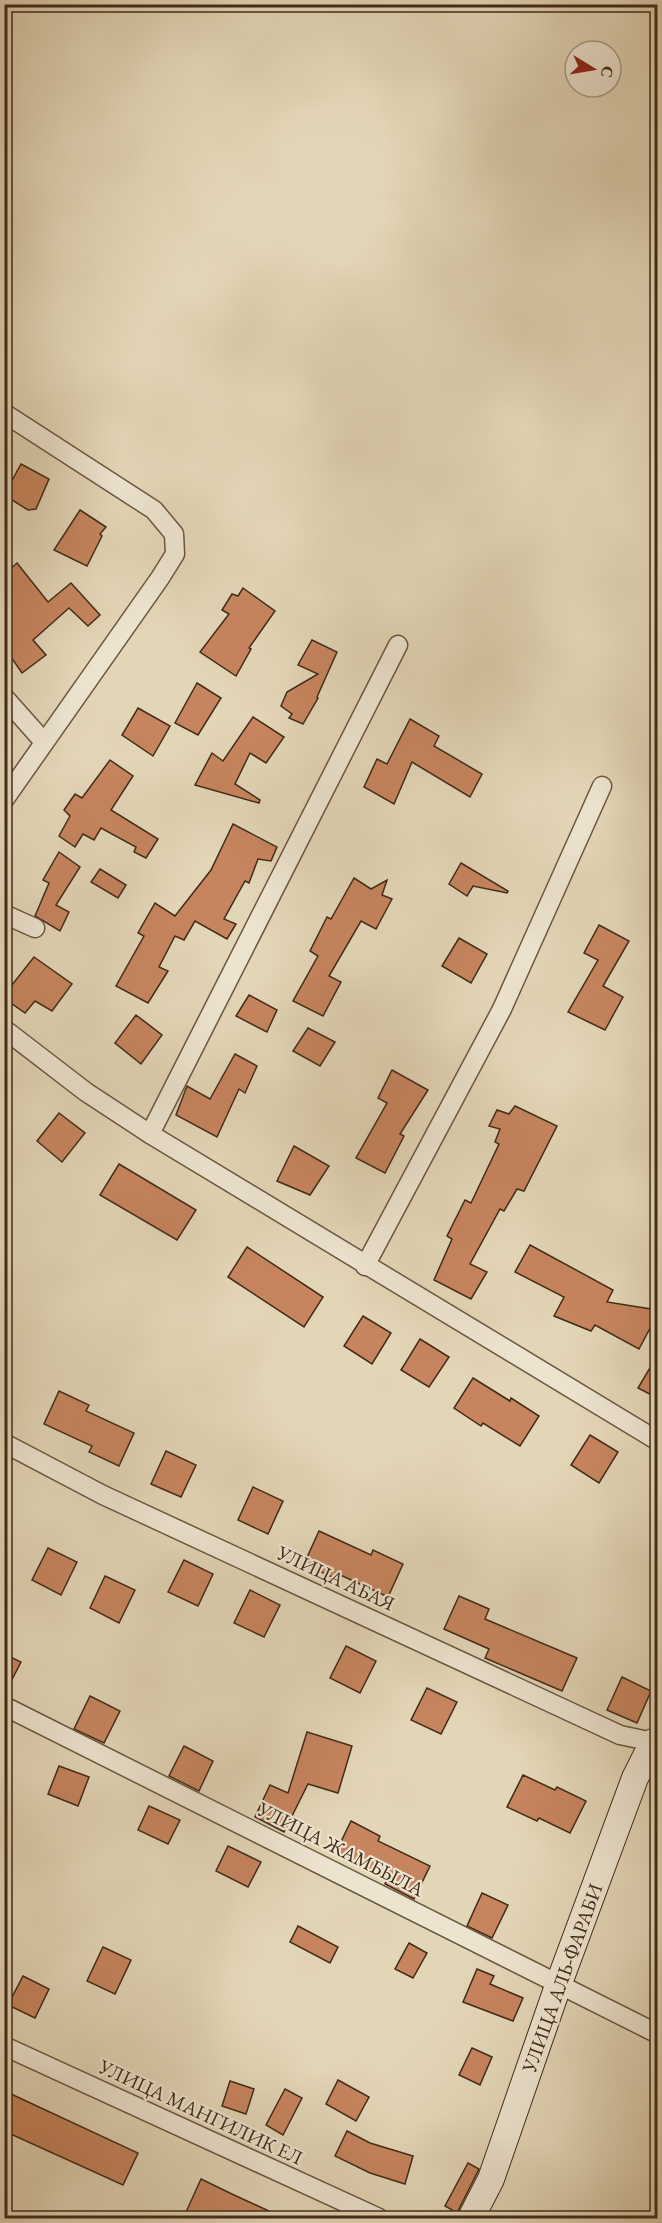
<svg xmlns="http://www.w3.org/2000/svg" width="662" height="2223" font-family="'EB Garamond',serif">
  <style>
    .building { fill: #c7855f; stroke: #412b18; stroke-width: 1.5 }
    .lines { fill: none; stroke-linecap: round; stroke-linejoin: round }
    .street-casing { stroke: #6a5640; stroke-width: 21 }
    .secondary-casing { stroke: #412b18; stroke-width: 28 }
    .street { stroke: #ede4d0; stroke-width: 18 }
    .secondary { stroke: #ede4d0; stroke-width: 26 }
    .labels { text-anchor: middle; stroke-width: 4.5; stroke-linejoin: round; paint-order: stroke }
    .street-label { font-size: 20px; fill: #412b18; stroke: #ede4d0 }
  </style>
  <rect width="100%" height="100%" fill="#e3d6b7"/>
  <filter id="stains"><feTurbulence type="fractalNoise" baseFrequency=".00333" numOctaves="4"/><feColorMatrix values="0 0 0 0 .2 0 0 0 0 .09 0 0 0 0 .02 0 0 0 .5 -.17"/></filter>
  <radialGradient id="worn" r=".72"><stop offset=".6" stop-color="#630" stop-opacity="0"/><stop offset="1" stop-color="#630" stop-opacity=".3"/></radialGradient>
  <g class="building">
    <path d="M21 464 49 479 36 509 28 510 4 495Z"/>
    <path d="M80 510 106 527 100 534 102 536 87 566 54 550Z"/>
    <path d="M17 563 48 602 71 583 100 615 88 626 69 608 33 640 46 655 22 673 4 647V575Z"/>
    <path d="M243 588 275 611 249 648 251 649 236 676 200 652 229 614 222 610 232 594 238 596Z"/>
    <path d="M312 640 337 652 317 697 318 698 303 724 289 718 292 714 281 706 287 692 318 674 298 665Z"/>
    <path d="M197 683 221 698 198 735 175 723Z"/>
    <path d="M138 708 170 726 153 756 122 735Z"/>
    <path d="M253 717 284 737 266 763 250 753 235 784 260 800 259 803 195 785 212 753 223 761Z"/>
    <path d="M410 719 439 736 434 746 482 774 470 797 412 762 394 804 364 787 377 759 387 764Z"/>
    <path d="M110 760 133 776 111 810 158 839 146 858 134 852 136 847 101 828 94 840 83 834 75 847 59 836 70 816 64 810 75 794 82 798Z"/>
    <path d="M233 824 277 847 271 861 258 859 249 883 245 881 224 919 236 924 227 939 195 921 184 940 175 936 159 967 168 971 148 1003 116 986 144 936 138 933 155 903 175 916 211 870Z"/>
    <path d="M59 852 80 867 56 905 69 912 60 931 35 916 49 883 43 880Z"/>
    <path d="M461 863 508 891 507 893 473 886 467 896 449 884Z"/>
    <path d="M100 869 126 885 118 898 91 882Z"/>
    <path d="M354 878 371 889 387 880 382 895 392 899 376 929 361 921 329 976 341 982 323 1016 293 1001 318 956 310 951 327 917 331 919Z"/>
    <path d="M599 925 629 941 603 986 623 997 605 1030 568 1012 598 960 584 953Z"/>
    <path d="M459 938 487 954 471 983 442 966Z"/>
    <path d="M34 957 72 984 52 1011 35 1001 25 1013 4 998V995Z"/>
    <path d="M249 995 277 1010 267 1032 236 1016Z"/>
    <path d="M136 1015 162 1035 141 1064 115 1043Z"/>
    <path d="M308 1028 335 1042 320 1066 293 1051Z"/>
    <path d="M235 1054 257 1066 245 1093 239 1089 217 1137 176 1115 187 1086 210 1099Z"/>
    <path d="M392 1070 428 1090 400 1134 404 1136 385 1173 356 1158 387 1103 378 1098Z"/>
    <path d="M515 1106 557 1126 524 1191 517 1189 504 1211 500 1209 470 1264 487 1272 471 1299 434 1280 452 1239 447 1236 465 1200 471 1203 499 1144 495 1142 500 1129 489 1126 497 1110 509 1114Z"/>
    <path d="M59 1113 85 1133 62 1162 37 1141Z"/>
    <path d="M294 1146 329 1166 310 1195 277 1181Z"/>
    <path d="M119 1164 196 1210 177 1240 100 1195Z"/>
    <path d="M530 1245 613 1290 607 1302 657 1310V1315L639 1349 595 1325 591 1331 554 1316 564 1297 515 1272Z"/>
    <path d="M247 1247 323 1297 304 1327 228 1277Z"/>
    <path d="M363 1316 391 1333 372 1364 344 1346Z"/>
    <path d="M420 1339 449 1357 429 1387 401 1370Z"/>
    <path d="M657 1356V1398L638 1388Z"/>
    <path d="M473 1378 510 1401 511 1398 539 1416 520 1446 483 1423 481 1426 454 1408Z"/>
    <path d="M59 1391 89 1405 86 1411 134 1433 119 1466 89 1452 92 1446 44 1424Z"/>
    <path d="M590 1435 618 1452 599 1483 571 1465Z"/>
    <path d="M166 1451 196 1465 181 1497 151 1484Z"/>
    <path d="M253 1487 283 1501 268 1534 238 1520Z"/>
    <path d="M319 1531 371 1555 373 1550 403 1564 388 1597 336 1573 334 1578 304 1564Z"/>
    <path d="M48 1548 77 1562 61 1595 32 1580Z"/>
    <path d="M184 1560 213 1574 198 1606 168 1592Z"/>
    <path d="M105 1576 135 1590 119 1623 90 1608Z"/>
    <path d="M250 1590 280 1605 264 1637 234 1623Z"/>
    <path d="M459 1596 489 1609 485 1619 577 1658 562 1691 485 1658 489 1649 444 1629Z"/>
    <path d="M346 1646 376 1661 360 1693 330 1678Z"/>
    <path d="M4 1654 21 1662 4 1695Z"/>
    <path d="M622 1677 651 1691 637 1723 607 1710Z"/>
    <path d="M427 1688 457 1702 441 1734 411 1720Z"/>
    <path d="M90 1696 120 1711 104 1743 74 1729Z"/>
    <path d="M307 1732 352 1746 338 1793 308 1784 284 1832 255 1817 270 1785 288 1793Z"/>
    <path d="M184 1746 213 1761 199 1791 169 1776Z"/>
    <path d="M59 1766 89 1777 78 1806 48 1794Z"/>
    <path d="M523 1775 555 1790 557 1787 586 1801 570 1833 539 1818 537 1821 507 1807Z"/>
    <path d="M149 1806 180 1820 168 1844 138 1830Z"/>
    <path d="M351 1821 380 1836 378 1841 430 1866 414 1899 385 1884 387 1879 335 1854Z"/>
    <path d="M228 1846 261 1862 248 1887 216 1871Z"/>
    <path d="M482 1893 508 1905 492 1938 467 1926Z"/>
    <path d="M298 1926 338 1947 330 1963 290 1942Z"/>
    <path d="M409 1943 427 1953 413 1978 395 1969Z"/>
    <path d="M103 1947 131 1960 115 1994 87 1981Z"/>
    <path d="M477 1969 494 1976 490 1984 523 1998 513 2021 463 2002Z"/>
    <path d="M23 1976 49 1989 35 2018 8 2005Z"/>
    <path d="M472 2048 492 2057 480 2085 459 2075Z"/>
    <path d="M338 2080 369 2097 356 2121 326 2104Z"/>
    <path d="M230 2081 254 2089 246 2114 222 2106Z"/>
    <path d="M285 2089 302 2098 283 2135 266 2125Z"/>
    <path d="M11 2094 138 2153 123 2185 4 2131V2109Z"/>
    <path d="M347 2131 370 2143 413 2156 405 2184 370 2173 335 2156Z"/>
    <path d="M468 2163 479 2169 457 2213 445 2206Z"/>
    <path d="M201 2179 234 2195 284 2218H200L186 2212Z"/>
  </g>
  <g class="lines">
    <g class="street-casing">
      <g id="street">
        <path d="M4 413 154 510 174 534 175 554 160 578 4 800"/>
        <path d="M4 697 44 742"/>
        <path d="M4 914 35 928"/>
        <path d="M4 1029 86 1092 150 1134 658 1441"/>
        <path d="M150 1134 398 645"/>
        <path d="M365 1266 502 1009 602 786"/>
        <path d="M4 1443 103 1495 620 1735 653 1742 658 1735"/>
        <path d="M4 1706 658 2034"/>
        <path d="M4 2046 379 2218"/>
      </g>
    </g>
    <g class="secondary-casing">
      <path id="secondary" d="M471 2218 491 2179 559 1983 635 1778 653 1742 658 1743"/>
    </g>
    <use href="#street" class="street"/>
    <use href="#secondary" class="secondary"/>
  </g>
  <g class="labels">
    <g class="street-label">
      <text transform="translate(336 1578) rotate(25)" y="7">УЛИЦА АБАЯ</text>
      <text transform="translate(341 1849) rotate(27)" y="7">УЛИЦА ЖАМБЫЛА</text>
      <text transform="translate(562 1978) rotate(-70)" y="7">УЛИЦА АЛЬ-ФАРАБИ</text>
      <text transform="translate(201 2112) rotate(25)" y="7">УЛИЦА МАНГИЛИК ЕЛ</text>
    </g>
  </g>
  <rect width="662" height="2223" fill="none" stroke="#e3d6b7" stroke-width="24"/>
  <rect x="6" y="6" width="650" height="2211" fill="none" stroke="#412b18" stroke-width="3"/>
  <rect x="12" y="12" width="638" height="2199" fill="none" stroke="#412b18" stroke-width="1.5"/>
  <g transform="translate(593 69) rotate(101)"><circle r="28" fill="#ede4d0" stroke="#a89a86" stroke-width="1.5"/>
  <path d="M0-4.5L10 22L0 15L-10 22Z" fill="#8f2418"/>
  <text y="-9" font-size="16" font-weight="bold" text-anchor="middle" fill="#412b18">С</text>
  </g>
  <rect width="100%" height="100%" filter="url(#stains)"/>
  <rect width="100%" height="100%" fill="url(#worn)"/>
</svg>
